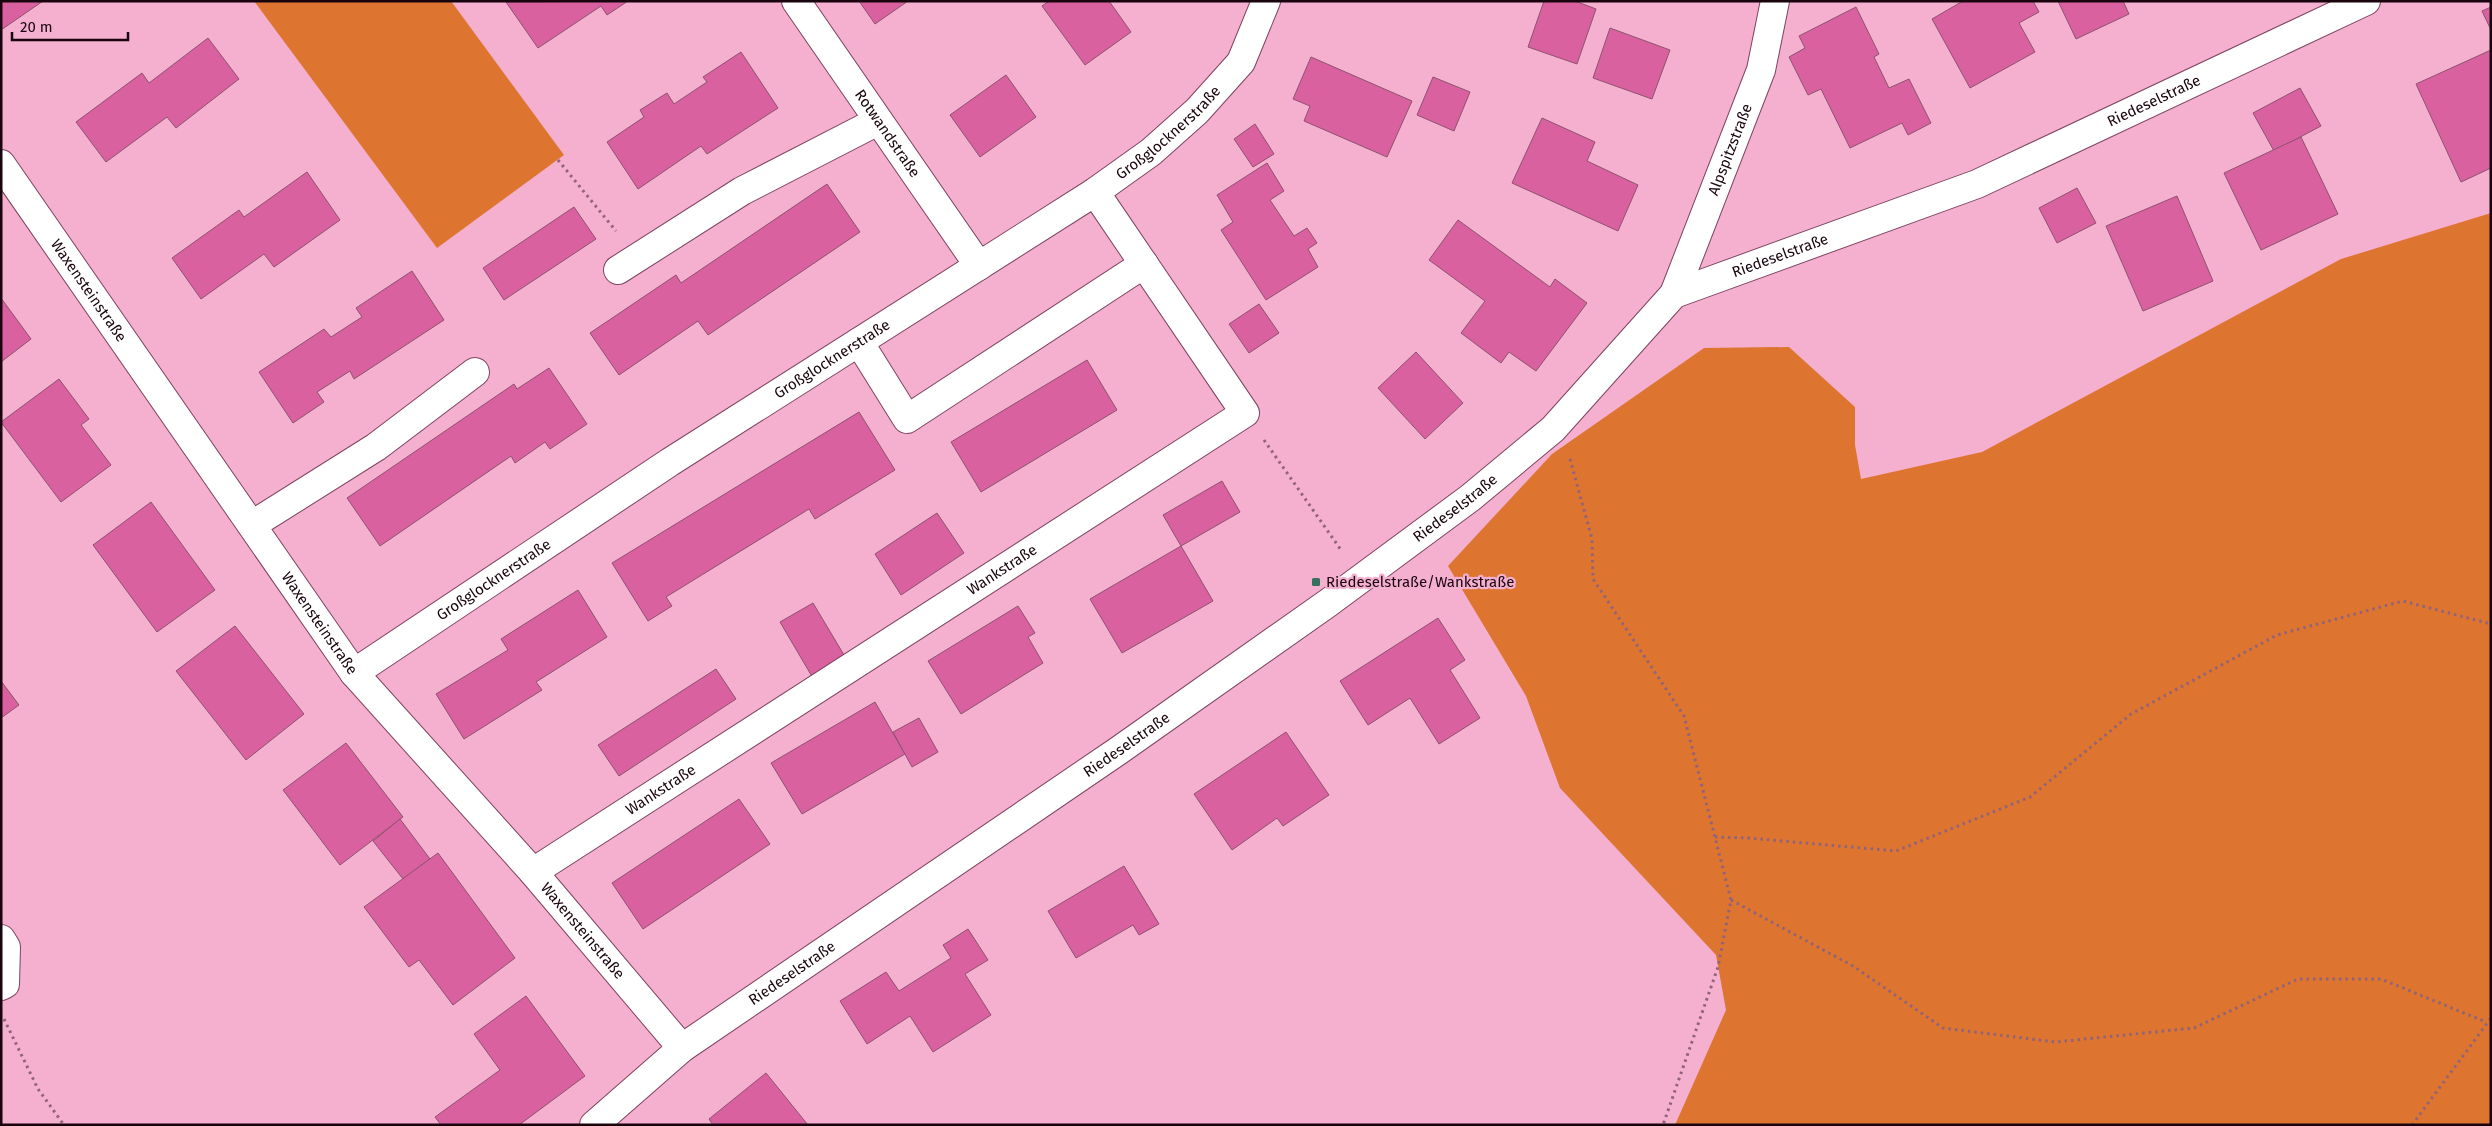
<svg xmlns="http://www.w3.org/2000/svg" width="2492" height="1126" font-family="'Fira Sans',sans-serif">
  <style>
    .green { fill: #dd7530 }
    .building { fill: #d9619f; stroke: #8e526f }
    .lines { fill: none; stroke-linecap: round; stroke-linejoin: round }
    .minor-casing { stroke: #7e4460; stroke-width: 30 }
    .path { stroke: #926378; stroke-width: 3; stroke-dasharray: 2.5 4; stroke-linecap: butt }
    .minor { stroke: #fff; stroke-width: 28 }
    .poi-dot { fill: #34725f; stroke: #f4b0ce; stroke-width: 2 }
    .labels { text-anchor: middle; stroke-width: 4.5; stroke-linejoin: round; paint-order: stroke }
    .street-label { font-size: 15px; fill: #19040e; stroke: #f4b0ce }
    .poi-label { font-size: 15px; fill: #19040e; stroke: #f4b0ce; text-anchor: start }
  </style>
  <rect width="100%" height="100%" fill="#f4b0ce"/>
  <g class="green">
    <path d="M254 1H451L564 155 437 248Z"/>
    <path d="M2491 213V1125H1675L1726 1010 1716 955 1560 788 1526 696 1448 566 1552 454 1704 348 1789 347 1855 407V445L1861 479 1982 452 2341 259Z"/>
  </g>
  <g class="building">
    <path d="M1 1H43L1 30Z"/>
    <path d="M628 1 607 15 601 6 538 48 506 2Z"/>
    <path d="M859 1H908L875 24Z"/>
    <path d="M1049 1H1109L1131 32 1085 65 1042 6Z"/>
    <path d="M1544 1H1575L1596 9 1577 64 1528 47Z"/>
    <path d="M1963 1H2033L2039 12 2019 23 2035 52 1970 88 1932 19Z"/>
    <path d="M2058 1H2123L2129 14 2076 39Z"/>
    <path d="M1856 7 1879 54 1874 57 1889 88 1909 79 1931 123 1908 135 1902 123 1850 148 1821 89 1808 95 1789 57 1805 48 1799 36Z"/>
    <path d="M2491 7V30L2482 11Z"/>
    <path d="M1610 28 1670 50 1652 99 1593 78Z"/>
    <path d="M208 38 239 79 176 128 167 117 106 162 76 122 142 73 149 83Z"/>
    <path d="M2491 50V168L2461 182 2416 84Z"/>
    <path d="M741 52 778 108 707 154 701 146 638 189 607 142 644 117 640 110 667 93 674 104 707 82 703 77Z"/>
    <path d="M1311 57 1412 101 1387 157 1304 121 1310 106 1293 99Z"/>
    <path d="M1006 75 1036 117 980 157 950 115Z"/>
    <path d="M1433 77 1470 92 1454 131 1417 115Z"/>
    <path d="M2300 88 2321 126 2274 151 2253 113Z"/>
    <path d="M1542 118 1595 142 1587 161 1638 185 1618 231 1512 183Z"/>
    <path d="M1255 124 1274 154 1253 167 1234 139Z"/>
    <path d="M2301 137 2338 214 2261 250 2224 173Z"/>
    <path d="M1267 163 1284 191 1270 200 1294 236 1307 228 1317 243 1308 249 1318 267 1266 300 1221 230 1233 222 1217 195Z"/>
    <path d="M307 172 340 220 274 267 264 254 201 299 172 258 239 210 244 217Z"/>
    <path d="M827 184 860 232 708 335 698 321 619 375 590 333 676 275 681 283Z"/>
    <path d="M2077 188 2096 223 2057 243 2039 208Z"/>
    <path d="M2177 196 2213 281 2143 311 2106 226Z"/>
    <path d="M574 207 596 239 504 300 483 268Z"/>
    <path d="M1458 220 1550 287 1555 279 1587 303 1536 371 1509 352 1501 363 1461 333 1485 301 1429 260Z"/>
    <path d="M412 271 444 320 354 379 350 371 317 392 324 402 293 423 259 372 324 329 331 337 362 317 356 308Z"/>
    <path d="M1 298 31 339 1 362Z"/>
    <path d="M1259 304 1279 333 1249 353 1229 324Z"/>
    <path d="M1416 352 1463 403 1425 439 1378 388Z"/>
    <path d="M1087 360 1117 410 981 492 951 442Z"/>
    <path d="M549 368 587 424 550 449 545 442 515 463 511 456 380 546 347 498 514 384 517 389Z"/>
    <path d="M59 379 89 419 81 425 111 465 61 502 1 422Z"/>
    <path d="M859 412 895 470 815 519 809 509 666 597 672 606 648 621 612 563Z"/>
    <path d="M1222 481 1240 512 1181 546 1163 515Z"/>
    <path d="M151 502 215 590 157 632 93 545Z"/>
    <path d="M937 513 964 553 901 595 875 554Z"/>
    <path d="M1181 546 1213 601 1122 653 1090 599Z"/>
    <path d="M578 590 607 637 536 682 542 690 464 739 436 694 508 650 501 639Z"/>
    <path d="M813 603 850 665 817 685 780 622Z"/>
    <path d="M1018 606 1035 633 1028 637 1043 663 961 714 928 661Z"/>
    <path d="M1438 618 1465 660 1450 670 1480 718 1439 744 1410 698 1368 725 1340 681Z"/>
    <path d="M235 626 304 714 246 760 176 671Z"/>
    <path d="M716 669 736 699 619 776 598 745Z"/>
    <path d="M1 681 19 705 1 718Z"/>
    <path d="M875 702 905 754 802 814 771 763Z"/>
    <path d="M919 718 938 752 912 767 893 732Z"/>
    <path d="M1286 732 1329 795 1283 826 1277 818 1232 850 1194 794Z"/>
    <path d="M346 743 403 817 340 865 283 790Z"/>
    <path d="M739 799 770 844 643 929 612 883Z"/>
    <path d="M400 819 430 859 403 879 373 841Z"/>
    <path d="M438 853 515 958 453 1005 419 960 409 967 364 907Z"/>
    <path d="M1124 866 1159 924 1139 935 1133 925 1076 958 1048 911Z"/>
    <path d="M968 929 988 960 965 974 991 1015 933 1052 910 1016 867 1044 840 1001 886 972 899 991 951 958 943 945Z"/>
    <path d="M526 996 585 1076 519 1125H441L435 1117 500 1070 474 1034Z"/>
    <path d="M766 1073 808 1125H713L709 1119Z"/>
  </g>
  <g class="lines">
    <g class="minor-casing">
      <g id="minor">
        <path id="s1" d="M796 1 979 266"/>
        <path id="s2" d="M1 164 354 673 533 872 682 1048"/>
        <path d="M618 270 742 191 878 121"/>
        <path id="s3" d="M1674 294 1761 70 1775 1"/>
        <path d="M859 342 907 419 1144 264"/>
        <path d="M252 525 376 447 475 372"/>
        <path id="s4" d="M354 673 670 462 1095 192 1151 152 1197 111 1241 62 1266 1"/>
        <path id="s5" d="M533 872 1245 413 1095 192"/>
        <path d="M1 939 6 947 5 984 1 986"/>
        <path id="s6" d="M594 1125 682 1048 1118 751 1328 603 1470 498 1553 429 1674 294 1977 184 2366 1"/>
      </g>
    </g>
    <g class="path">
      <path d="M558 160 616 231"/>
      <path d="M1264 440 1341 550"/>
      <path d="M1570 459 1592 539 1593 579 1684 716 1731 900 1718 967 1663 1125"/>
      <path d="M1715 837 1748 838 1896 851 2030 797 2131 714 2277 635 2403 601 2491 624"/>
      <path d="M1731 900 1853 966 1943 1028 2055 1042 2194 1028 2298 979H2381L2486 1022"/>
      <path d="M4 1019 38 1089 64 1125"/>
      <path d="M2412 1125 2491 1018"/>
    </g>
    <use href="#minor" class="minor"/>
  </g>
  <rect class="poi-dot" x="1311" y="577" width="10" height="10" rx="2.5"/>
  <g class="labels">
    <g class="street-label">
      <text dy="5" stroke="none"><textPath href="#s6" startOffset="1885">Riedeselstraße</textPath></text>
      <text dy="5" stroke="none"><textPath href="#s4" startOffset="978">Großglocknerstraße</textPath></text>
      <text dy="5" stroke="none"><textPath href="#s1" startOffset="161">Rotwandstraße</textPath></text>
      <text dy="5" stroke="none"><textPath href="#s3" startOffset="155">Alpspitzstraße</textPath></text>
      <text dy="5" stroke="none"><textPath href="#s6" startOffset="1480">Riedeselstraße</textPath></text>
      <text dy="5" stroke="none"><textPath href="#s2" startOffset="154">Waxensteinstraße</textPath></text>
      <text dy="5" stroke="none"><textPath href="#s4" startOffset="572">Großglocknerstraße</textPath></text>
      <text dy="5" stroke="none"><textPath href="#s6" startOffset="1060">Riedeselstraße</textPath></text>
      <text dy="5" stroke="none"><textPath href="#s5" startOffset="558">Wankstraße</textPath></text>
      <text dy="5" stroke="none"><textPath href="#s4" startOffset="168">Großglocknerstraße</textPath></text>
      <text dy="5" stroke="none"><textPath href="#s2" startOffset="559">Waxensteinstraße</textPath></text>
      <text dy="5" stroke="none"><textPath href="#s6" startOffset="655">Riedeselstraße</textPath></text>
      <text dy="5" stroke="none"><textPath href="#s5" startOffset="152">Wankstraße</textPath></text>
      <text dy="5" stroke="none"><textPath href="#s2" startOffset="964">Waxensteinstraße</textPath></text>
      <text dy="5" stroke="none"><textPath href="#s6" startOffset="250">Riedeselstraße</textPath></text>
    </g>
    <g class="poi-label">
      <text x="1326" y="587">Riedeselstraße/Wankstraße</text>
    </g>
  </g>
  <rect width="2492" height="1126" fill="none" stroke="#19040e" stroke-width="5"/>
  <path d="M12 32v8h116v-8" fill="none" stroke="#19040e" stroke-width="2.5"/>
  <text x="20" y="32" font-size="15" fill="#19040e" stroke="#f4b0ce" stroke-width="4" paint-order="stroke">20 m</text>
</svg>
